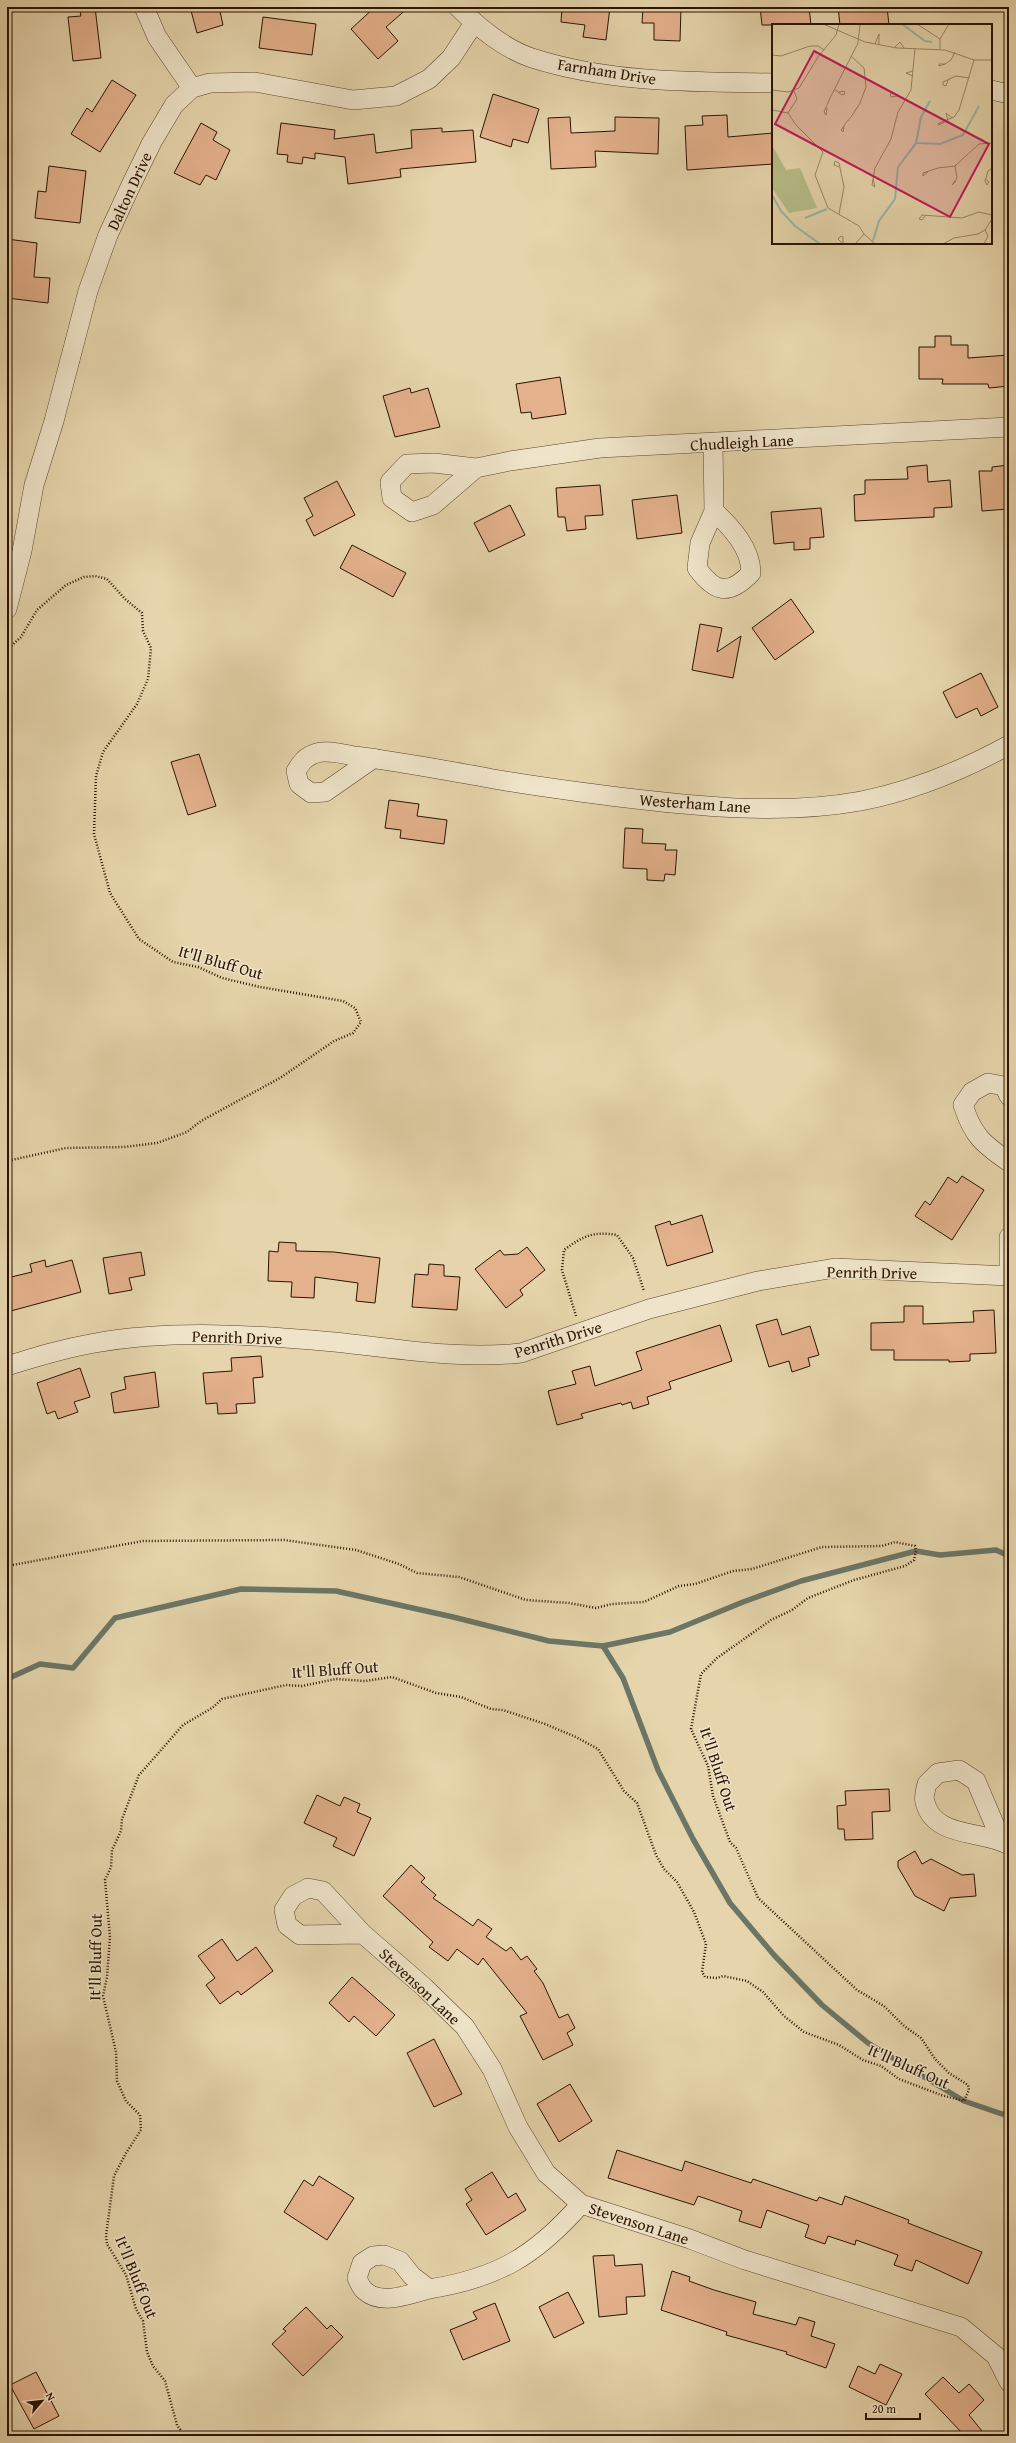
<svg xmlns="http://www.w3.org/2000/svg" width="1016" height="2443" font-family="'Gentium Book Plus',serif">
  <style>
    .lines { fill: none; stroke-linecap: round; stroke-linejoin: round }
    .stream { stroke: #6b7667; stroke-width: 5.5 }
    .building { fill: #e3b18c; stroke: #2b1300 }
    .street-casing { stroke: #5a442b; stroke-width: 20 }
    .path { stroke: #2b1300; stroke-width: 2.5; stroke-dasharray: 1 2; stroke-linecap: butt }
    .street { stroke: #efe4c9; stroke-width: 19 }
    .labels { text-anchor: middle; stroke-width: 3; stroke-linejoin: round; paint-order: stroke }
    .street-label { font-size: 16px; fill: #2b1300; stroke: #efe4c9 }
    .inset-river { fill: none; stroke: #96b8ab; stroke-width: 2 }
    .inset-road { fill: none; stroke: #9b8767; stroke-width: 1 }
    .view { fill: #c2185b; fill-opacity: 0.15; stroke: #c2185b; stroke-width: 2 }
    .inset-edge { fill: none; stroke: #2b1300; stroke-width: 2 }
  </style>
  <rect width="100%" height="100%" fill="#e6d5ac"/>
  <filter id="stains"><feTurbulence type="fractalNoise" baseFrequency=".005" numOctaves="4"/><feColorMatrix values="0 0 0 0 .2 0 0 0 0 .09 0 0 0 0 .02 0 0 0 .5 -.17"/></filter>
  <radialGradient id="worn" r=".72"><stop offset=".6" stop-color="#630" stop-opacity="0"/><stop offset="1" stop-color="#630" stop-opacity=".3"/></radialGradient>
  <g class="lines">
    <g class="stream">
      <path d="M603 1646 623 1678 658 1770 693 1839 730 1903 774 1955 822 2005 868 2043 964 2101 1002 2114H1009"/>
      <path d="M7 1679 40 1664 73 1668 115 1618 241 1589 336 1591 453 1617 549 1641 603 1646 670 1632 743 1602 801 1581 916 1551 940 1555 996 1550 1009 1556"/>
    </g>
  </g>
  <g class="building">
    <path d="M79 7H95L101 58 73 61 68 17 81 16Z"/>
    <path d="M190 7H219L223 25 197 33Z"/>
    <path d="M375 7H409L386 27 398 41 378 59 351 29Z"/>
    <path d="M562 7H610L606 40 583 37 585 25 561 22Z"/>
    <path d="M643 7H681L680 41 654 40V23H642Z"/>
    <path d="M760 7H809L811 25H762Z"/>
    <path d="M838 7H887L889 25H840Z"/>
    <path d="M263 17 316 24 312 55 259 48Z"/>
    <path d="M112 80 136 95 100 152 71 134 87 108 92 112Z"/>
    <path d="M493 94 539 109 528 143 513 139 511 147 480 137Z"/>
    <path d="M727 115 728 137 773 133V164L687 170 685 126 703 125 702 116Z"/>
    <path d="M570 117 571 133 615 131V117L659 118 658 154 595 151 596 167 551 169 548 118Z"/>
    <path d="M201 123 217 132 213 140 230 150 216 180 206 175 200 185 174 173Z"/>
    <path d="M281 123 335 130 334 139 374 134 376 153 412 148 411 130 442 128V132L473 130 476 162 400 169 401 177 348 184 345 157 315 153V159L303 157 302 164 287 162 288 155 277 154Z"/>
    <path d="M49 166 86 171 80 223 35 218 38 191 46 192Z"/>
    <path d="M7 239 37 243 34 277 50 278 48 303 7 298Z"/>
    <path d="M935 336H951V345H968V358L1009 355V386L989 388 988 384H942L943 379H919V347H935Z"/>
    <path d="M560 377 566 414 532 419 531 412 521 413 516 384Z"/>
    <path d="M410 388 411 393 428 388 440 427 395 437 383 396Z"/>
    <path d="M927 465 928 482 950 480 952 507 934 508V517L855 521 854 495 865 494V480L908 479 907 467Z"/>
    <path d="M1009 465V509L982 511 979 471H992V467Z"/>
    <path d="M337 481 355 515 314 536 306 520 313 516 304 498Z"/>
    <path d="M600 485 603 515 585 516 586 529 567 531 565 517H558L556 488Z"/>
    <path d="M677 495 682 533 637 539 632 500Z"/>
    <path d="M510 505 525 535 489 552 474 523Z"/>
    <path d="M821 508 824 537 810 538V549L794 550V542L774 544 771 512Z"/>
    <path d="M352 545 406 573 393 597 340 568Z"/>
    <path d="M791 599 814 632 775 660 752 628Z"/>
    <path d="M700 624 722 628 717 652 741 636 733 678 692 670Z"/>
    <path d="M981 673 998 707 981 716 977 708 956 718 943 692Z"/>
    <path d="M199 754 216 806 188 815 171 762Z"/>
    <path d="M389 800 419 804 417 816 447 820 444 844 400 838 401 830 385 828Z"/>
    <path d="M625 828 643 829 642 843 666 844 665 850H677L675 875 665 874 664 881 647 880V869L623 868Z"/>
    <path d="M962 1176 984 1190 952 1240 915 1216 925 1201 930 1205 948 1177 957 1183Z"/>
    <path d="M702 1215 713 1252 667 1266 655 1226 670 1221 671 1225Z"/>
    <path d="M279 1242 296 1243V1251L334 1252 380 1258 375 1303 356 1301 358 1283 315 1277 314 1298 291 1297 292 1282 268 1281 269 1251 278 1252Z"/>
    <path d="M527 1247 545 1270 520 1290 523 1295 506 1308 475 1269 500 1250 504 1255 518 1254Z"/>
    <path d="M141 1252 145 1275 129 1278 132 1290 109 1294 103 1258Z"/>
    <path d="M45 1260 46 1267 72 1260 81 1292 7 1312V1278L32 1272 30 1264Z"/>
    <path d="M429 1264 444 1265V1276L460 1277 457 1310 412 1307 415 1274 428 1275Z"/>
    <path d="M904 1306H923V1324L974 1322 973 1311 994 1310 996 1353 970 1354V1361L949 1362V1360H894V1350H871V1323L904 1322Z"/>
    <path d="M777 1319 782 1335 810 1326 819 1355 808 1358 810 1366 792 1372 789 1361 769 1367 756 1325Z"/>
    <path d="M720 1325 732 1361 669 1382 671 1389 647 1397 649 1404 633 1409 631 1402 622 1405 621 1403 581 1414 583 1418 557 1425 548 1391 576 1384 572 1371 590 1366 595 1386 642 1370 636 1352Z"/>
    <path d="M261 1356 263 1377 253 1378 255 1403 236 1404 237 1413 218 1414 217 1403 206 1404 203 1373 232 1371 231 1358Z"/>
    <path d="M80 1368 90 1397 74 1402 78 1412 58 1419 55 1411 47 1414 37 1383Z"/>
    <path d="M155 1372 159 1407 114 1413 111 1393 126 1389 124 1377Z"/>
    <path d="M889 1789 890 1811 872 1812 873 1839 845 1840 844 1829H838L837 1806 846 1805 845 1791Z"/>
    <path d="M317 1795 340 1806 344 1797 360 1804 357 1812 371 1818 354 1856 333 1846 337 1838 304 1823Z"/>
    <path d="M915 1851 922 1864 931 1859 962 1875 974 1874 976 1896 950 1898 944 1911 915 1896 898 1867V1861Z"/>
    <path d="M411 1865 425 1878 421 1882 436 1895 433 1898 473 1926 478 1919 492 1929 486 1937 506 1951 511 1947 521 1960 527 1956 537 1969 534 1971 543 1983 559 2018 568 2014 575 2028 567 2033 573 2045 543 2060 520 2016 527 2013 483 1958 478 1965 457 1949 448 1961 429 1947 433 1942 383 1896Z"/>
    <path d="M222 1939 237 1961 256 1947 273 1971 241 1995 238 1991 220 2004 206 1985 215 1978 198 1956Z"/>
    <path d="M352 1977 395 2015 376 2036 354 2016 349 2022 329 2003Z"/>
    <path d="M434 2039 462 2094 434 2107 407 2053Z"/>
    <path d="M570 2084 592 2121 559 2142 537 2104Z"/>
    <path d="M617 2150 682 2171 685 2161 751 2183 753 2179 817 2201 819 2197 842 2205 845 2196 909 2220 908 2223 982 2252 968 2284 916 2260 912 2271 894 2265 898 2255 856 2240 855 2245 828 2236 825 2244 805 2237 809 2225 767 2210 761 2228 739 2221 742 2211 698 2196 694 2205 608 2178Z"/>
    <path d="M492 2172 508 2198 516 2193 526 2210 486 2235 466 2204 472 2200 465 2189Z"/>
    <path d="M319 2176 354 2198 327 2240 284 2212 304 2180 313 2186Z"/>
    <path d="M614 2255 615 2266 642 2264 645 2296 626 2297 627 2314 599 2317 593 2256Z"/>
    <path d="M672 2271 690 2277 689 2281 714 2290 756 2302 753 2314 796 2325 799 2317 815 2322 811 2336 835 2344 826 2368 786 2354 787 2352 726 2335 727 2332 661 2310Z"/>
    <path d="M568 2292 584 2323 554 2338 539 2307Z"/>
    <path d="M495 2303 510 2341 463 2360 450 2330 477 2319 473 2312Z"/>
    <path d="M306 2307 327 2329 331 2325 343 2337 303 2376 272 2344 286 2331 283 2329Z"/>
    <path d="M880 2364 902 2374 886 2405 849 2387 858 2366 875 2374Z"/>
    <path d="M36 2372 59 2416 34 2429 10 2385Z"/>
    <path d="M943 2377 959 2393 969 2384 984 2400 969 2415 986 2436H965L925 2394Z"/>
  </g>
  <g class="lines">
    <g class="street-casing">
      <g id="street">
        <path d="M144 7 157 37 192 88"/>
        <path d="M458 7C478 27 505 49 532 58 610 83 693 82 773 83"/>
        <path d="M991 90 1009 94"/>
        <path d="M713 444 714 511 700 543 697 568C715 593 729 596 751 573 751 548 731 527 714 511"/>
        <path d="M476 468 433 505 412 512 392 498 390 482 407 464 434 463 476 468 510 461 600 448 1009 427"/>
        <path d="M7 609 22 551 34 485 54 421 88 291 108 235 131 185 152 142 174 105 192 88 210 83 255 82 353 100 396 96 429 79 451 58 474 23"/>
        <path d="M374 758 325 792 311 793 299 784 296 771C301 763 305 757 314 754 325 749 343 754 354 756 396 761 437 769 478 776 522 785 566 790 610 796 693 806 778 816 861 801 912 791 963 770 1009 745"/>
        <path d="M1009 1096 1004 1086 988 1083 972 1092 963 1105C973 1136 983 1144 1009 1162"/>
        <path d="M1009 1276V1237"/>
        <path d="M7 1366C36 1357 65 1348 95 1343 173 1329 255 1335 334 1342 395 1348 459 1360 521 1353L649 1309 758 1281 835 1268 1009 1276"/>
        <path d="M1001 1840 976 1781 959 1770 938 1773 927 1784C926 1789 923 1797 925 1802 934 1839 984 1830 1009 1845"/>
        <path d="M363 1934 300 1935 287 1925 284 1910 293 1896 308 1888 323 1891 363 1934 424 1987 465 2027 492 2069 518 2127 546 2173 581 2204 690 2239 745 2260 961 2327 996 2356 1009 2382"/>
        <path d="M429 2289C410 2294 382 2306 365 2291 361 2288 359 2282 357 2278L362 2263 373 2256 384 2255 400 2261 412 2276 429 2289C498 2278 535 2256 581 2204"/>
      </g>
    </g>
    <g class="path">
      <path d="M7 650 21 637 37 610 66 585 84 577 95 576 107 579 125 599 142 613 143 631 151 648 148 679 137 704 103 752 96 776 94 834 110 893 139 939 173 962 198 967 222 978 260 987 343 1001 355 1008 361 1022 353 1033 334 1041 280 1078 201 1121 187 1132 157 1143 124 1147 66 1148 7 1161"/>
      <path d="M576 1316 562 1270 564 1250C583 1236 593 1231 617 1235L633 1258 644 1291"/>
      <path d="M7 1566 143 1541 284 1540 356 1550 399 1564 417 1573 459 1577 526 1600 569 1603 596 1608 612 1604 644 1602 679 1586 695 1584 733 1571 752 1569 822 1547 882 1546 895 1542 915 1546 916 1551 914 1560 905 1566 854 1580 808 1598 792 1610 771 1620 717 1658 701 1674 691 1729 708 1766 713 1796 730 1842 736 1848 758 1898 857 1990 884 2006 904 2026 921 2038 935 2059 949 2073 968 2085 969 2090 964 2101 941 2095 899 2079 881 2066 863 2060 839 2045 804 2032 784 2016 763 1992 747 1981 723 1976 717 1978 705 1977 702 1972 706 1944 694 1912 677 1882 664 1869 656 1855 637 1803 624 1791 598 1749 576 1737 545 1724 503 1710 491 1709 461 1697 436 1693 392 1677 365 1681 336 1679 302 1686 286 1685 222 1699 212 1708 183 1725 139 1775 122 1819 121 1831 112 1850 111 1867 105 1880 110 1937 107 1977 103 1996 116 2052 117 2081 126 2101 140 2115 141 2130 126 2153 114 2176 106 2236 107 2244 126 2275 136 2309 143 2321 147 2352 153 2366 165 2381 177 2425 185 2436"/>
    </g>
    <use href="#street" class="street"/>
  </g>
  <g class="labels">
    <g class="street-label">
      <text transform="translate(607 71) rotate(9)" y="6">Farnham Drive</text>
      <text transform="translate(129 191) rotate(-65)" y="6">Dalton Drive</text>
      <text transform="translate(742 442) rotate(-3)" y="6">Chudleigh Lane</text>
      <text transform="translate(695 803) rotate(4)" y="6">Westerham Lane</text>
      <text transform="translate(221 962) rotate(16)" y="6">It'll Bluff Out</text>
      <text transform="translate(872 1272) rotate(1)" y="6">Penrith Drive</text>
      <text transform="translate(237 1337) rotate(2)" y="6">Penrith Drive</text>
      <text transform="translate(558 1339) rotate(-17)" y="6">Penrith Drive</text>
      <text transform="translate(335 1669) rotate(-4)" y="6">It'll Bluff Out</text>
      <text transform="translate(719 1769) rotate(72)" y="6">It'll Bluff Out</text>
      <text transform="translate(95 1957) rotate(-89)" y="6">It'll Bluff Out</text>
      <text transform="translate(420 1986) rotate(43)" y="6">Stevenson Lane</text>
      <text transform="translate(909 2066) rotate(24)" y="6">It'll Bluff Out</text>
      <text transform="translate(639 2223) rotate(18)" y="6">Stevenson Lane</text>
      <text transform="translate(137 2277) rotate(68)" y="6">It'll Bluff Out</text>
    </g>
  </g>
  <g transform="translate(772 24)">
    <rect width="220" height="220" fill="#e6d5ac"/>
    <path d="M0 121 14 146 28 144 45 184 17 189 0 164Z" fill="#b7bd88"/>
    <path class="inset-river" d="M130 0 153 17 160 18M145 119 168 120 191 111 207 82M0 171 9 187 23 202 48 220M33 194 55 185M101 217 107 197 123 175 126 143 144 119 149 93 158 77"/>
    <path class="inset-road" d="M51 0 93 18 125 24 173 26 202 36H220M145 0 168 15V25M168 15 177 0M103 20 107 10V21M123 23 128 18 132 24M0 31 9 32 38 22H46L52 26M173 40 167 42V40H173L179 36 183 28M141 52 134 49 141 47M176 56 174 62 171 61V58L184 52 197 54M62 65 70 71 73 70 72 67 67 68M0 66 16 68 27 64 46 33 64 11 67 0M22 67 25 75 16 89 24 101 51 128 43 151 56 184 87 202 92 210 103 220M125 72 119 73 118 70 121 69 133 76M55 84 54 91 52 88 58 74 86 19 88 0M0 86 16 89M176 97 174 89 180 94M173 98 166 101 167 99 182 93 187 86 202 36M72 102 71 108 69 106 70 105 72 102 73 100 79 93 88 79 94 63 92 44 79 32M183 142 185 154 180 161 184 157M67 143 62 141 63 137 67 139 72 163 67 190M156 148 151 152V149L166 144 183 142 207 120 220 119M101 155 103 163 100 161 102 149 103 144 119 115 126 88 139 66 143 24M213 155 217 158 215 161 213 157 214 154 216 147 220 144M153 192 150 196 147 195 150 191 190 194 207 188 220 191M71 220 66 215 69 212 71 213V220M83 220 92 210M171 220 182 214 206 210 213 206 220 195M212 220 216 212 213 206"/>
    <path class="view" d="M42 27 217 120 178 193 3 100Z"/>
    <rect width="220" height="220" class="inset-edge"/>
  </g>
  <rect width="1016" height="2443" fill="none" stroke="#e6d5ac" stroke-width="24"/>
  <rect x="8" y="8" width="1000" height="2427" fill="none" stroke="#2b1300" stroke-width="2"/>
  <rect x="12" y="12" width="992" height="2419" fill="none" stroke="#2b1300"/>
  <g transform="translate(42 2401) rotate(62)" stroke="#efe4c9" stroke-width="3" paint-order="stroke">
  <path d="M0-3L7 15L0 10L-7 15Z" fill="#2b1300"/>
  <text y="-6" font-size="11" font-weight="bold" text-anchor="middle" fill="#2b1300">N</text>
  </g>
  <path d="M866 2413v6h54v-6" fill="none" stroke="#2b1300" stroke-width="2"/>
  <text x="872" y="2413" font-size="12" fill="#2b1300" stroke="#efe4c9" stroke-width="3" paint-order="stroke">20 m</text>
  <rect width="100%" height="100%" filter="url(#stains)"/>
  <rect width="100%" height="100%" fill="url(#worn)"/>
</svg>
